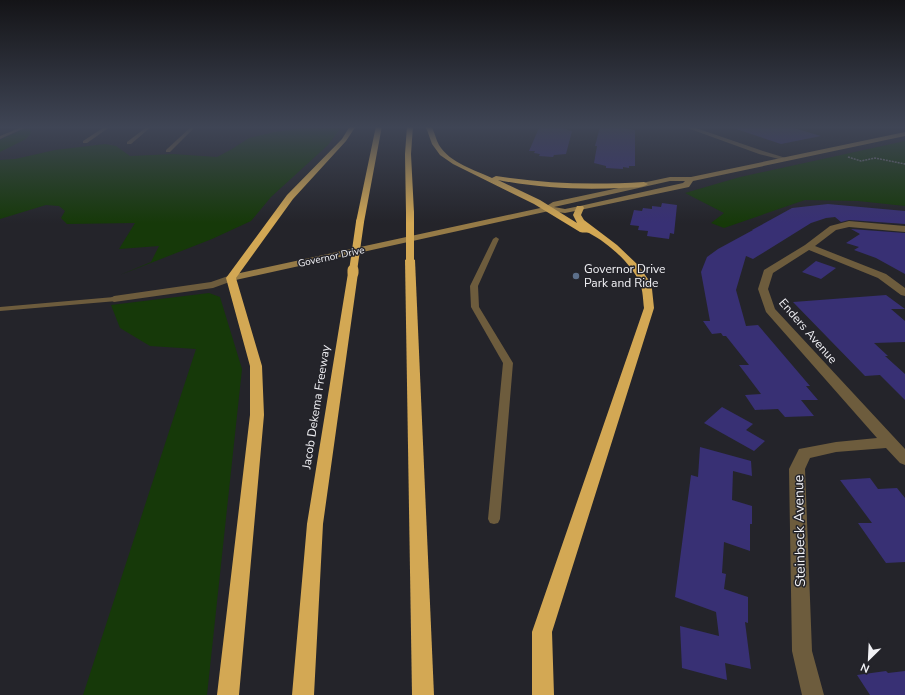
<svg xmlns="http://www.w3.org/2000/svg" width="905" height="695" font-family="'Nunito Sans',sans-serif">
  <style>
    .green { fill: #163909 }
    .building { fill: #383074 }
    .lines { fill: none; stroke-linecap: round; stroke-linejoin: round }
    .path { stroke: #76767c; stroke-width: 1.5; stroke-dasharray: 2 1; stroke-linecap: butt }
    .lane { fill: #6d5c3d; fill-rule: evenodd }
    .street { fill: #6d5c3d; fill-rule: evenodd }
    .secondary { fill: #967b47; fill-rule: evenodd }
    .highway { fill: #d3a854; fill-rule: evenodd }
    .highway-bridge-far1 { stroke: #d3a854; stroke-width: 8 }
    .highway-bridge { stroke: #d3a854; stroke-width: 11 }
    .service-dot { fill: #5c6f8a; stroke: #24242a; stroke-width: 1.5 }
    .labels { text-anchor: middle; stroke-width: 3; stroke-linejoin: round; paint-order: stroke }
    .far-street-label { font-size: 10px; fill: #f2f2f6; stroke: #24242a }
    .poi-label { font-size: 12px; fill: #f2f2f6; stroke: #24242a; text-anchor: start }
    .street-label { font-size: 12px; fill: #f2f2f6; stroke: #24242a }
    .near-street-label { font-size: 14px; fill: #f2f2f6; stroke: #24242a }
  </style>
  <rect width="100%" height="100%" fill="#24242a"/>
  <g class="green">
    <path d="M313 126H342L328 145 271 197 251 221 212 239 120 275 151 262 159 246 119 249 135 223 67 224 61 218 65 211 59 206 46 205 0 219V160L15 159 55 150 105 144 116 146 130 156 173 154 217 157 232 149 249 138 274 132 311 127Z"/>
    <path d="M23 129H30L31 133 26 139 0 152V140Z"/>
    <path d="M905 141V206L858 201 805 200 724 228 711 223 724 213 685 193 740 177Z"/>
    <path d="M209 293 220 297 242 369 207 695H83L196 349 150 346 120 328 111 305Z"/>
  </g>
  <g class="building">
    <path d="M551 126 562 127V128L567 129V130L572 131 566 154 554 155 553 157 539 156 540 154 534 153 535 151H529L539 128H550Z"/>
    <path d="M605 126H624V128L635 130V166H629V168L623 167V169L606 168V166L594 163 597 146H595L600 127H604Z"/>
    <path d="M733 126H787L821 136 781 144 733 128Z"/>
    <path d="M662 203 677 205 674 234 670 233 669 239 647 236 648 231 638 230 639 226 630 225 634 210 642 211 643 208 652 209V206L661 207Z"/>
    <path d="M828 204 905 211V224L849 220 841 222 835 217 826 218 811 223 753 259 746 256 736 290 746 326 758 325 810 386H806L818 400H801L814 416 785 417 778 409 755 410 745 395 761 394 739 365H749L726 336H723L721 333 712 334 703 321H710L701 272 707 257 718 249 753 230H752L792 208Z"/>
    <path d="M851 229 905 233V274L876 258 854 250 859 247 846 243 860 234Z"/>
    <path d="M816 261 836 268 821 279 802 272Z"/>
    <path d="M886 295 905 309H891L905 321V342L874 343 888 356H885L905 374V400L880 375 865 376 793 302Z"/>
    <path d="M722 407 753 424 746 430 765 441 754 451 704 423Z"/>
    <path d="M700 447 751 461 752 476 733 471 732 500 752 506V524H750V551L724 542 722 573 726 574 724 589 748 597V623L745 622 751 669 725 663 727 680 682 668 680 626 719 636 716 612 675 597 691 475 698 477Z"/>
    <path d="M870 478 878 489 897 488 905 498V562L886 563 858 523H872L840 480Z"/>
    <path d="M886 671 888 673 905 671V695H870L857 675Z"/>
  </g>
  <g class="lines">
    <path class="path" d="M848 157 861 161 875 158 905 164"/>
    <g class="lane">
      <path d="M24 126H29L0 139V136Z"/>
      <path d="M106 126H111L87 143H83V141Z"/>
      <path d="M148 126H152L131 144H127V142Z"/>
      <path d="M192 126H196L170 152H166V150Z"/>
      <path d="M496 237 499 239 478 286 479 307 513 363 500 519 498 523 494 524 490 523 488 519 503 363 471 307 470 286 493 239Z"/>
      <path d="M114 297H117L118 299 117 301 0 311V307Z"/>
    </g>
    <g class="street">
      <path d="M682 126H690L763 151 786 158 783 160 759 154Z"/>
      <path d="M849 221 905 226V232L849 227 836 230 815 246 886 274 905 288V296L901 295 878 278 809 250 773 273 768 289 775 309 905 449V465L900 463 886 448 836 452 810 458 805 469 812 651 824 695H802L792 651 789 469 799 449 836 442 877 438 766 312 758 289 764 270 805 245 830 226Z"/>
      <path d="M231 275 236 278 235 280 213 288 114 302 109 299 114 296 211 282Z"/>
    </g>
    <path class="secondary" d="M905 132V136L693 181 689 187 580 210 565 213 549 211 231 281 226 278 231 275 545 207 553 202 670 177H691ZM670 181H685L683 183 580 206 565 209 554 207Z"/>
    <g class="highway">
      <path d="M350 126H356L346 141 293 199 236 278 262 366 264 415 239 695H217L250 415V366L226 278 287 195 342 139Z"/>
      <path d="M376 126H382L364 222 360 225 356 222Z"/>
      <path d="M407 126H413L411 154 414 213 410 215 406 213 405 154Z"/>
      <path d="M424 126H430L432 128C435 133 436 140 439 145 450 163 475 170 492 178L496 176C545 184 594 185 644 182L648 184C642 189 628 187 621 188 579 190 539 188 498 180L540 200 577 223 573 215 577 206H583L584 208 581 215 584 220 617 245 638 265 650 282 652 289 654 308 552 632 554 695H532V632L644 308C643 300 643 291 640 283 631 263 608 243 589 233 586 232 583 233 580 232L534 204 453 164 440 155 432 144 427 130Z"/>
      <path d="M410 257 415 260 434 695H412L405 260Z"/>
      <path d="M353 270 358 273 323 524 314 695H292L307 524 348 273Z"/>
    </g>
    <g class="highway-bridge-far1">
      <path d="M410 213V260"/>
      <path d="M353 271 360 222"/>
    </g>
    <path class="highway-bridge" d="M353 273V270"/>
  </g>
  <linearGradient id="sky" x2="0" y2="1"><stop stop-color="#141417"/><stop offset="0.57" stop-color="#3f4555"/><stop offset="1" stop-color="#3f4555" stop-opacity="0"/></linearGradient>
  <rect width="905" height="223" fill="url(#sky)"/>
  <circle class="service-dot" cx="576" cy="276" r="4"/>
  <g class="labels">
    <g class="far-street-label">
      <text transform="translate(331 256) rotate(-12)" y="4">Governor Drive</text>
    </g>
    <g class="poi-label">
      <text x="584" y="273">Governor Drive<tspan x="584" dy="14">Park and Ride</tspan></text>
    </g>
    <g class="street-label">
      <text transform="translate(808 331) rotate(49)" y="4">Enders Avenue</text>
      <text transform="translate(316 407) rotate(-81)" y="4">Jacob Dekema Freeway</text>
    </g>
    <g class="near-street-label">
      <text transform="translate(799 531) rotate(-91)" y="5">Steinbeck Avenue</text>
    </g>
  </g>
  <g transform="translate(869 659) rotate(204)" stroke="#24242a" stroke-width="3" paint-order="stroke">
  <path d="M0-3L7 15L0 10L-7 15Z" fill="#f2f2f6"/>
  <text y="-6" font-size="11" font-weight="bold" text-anchor="middle" fill="#f2f2f6">N</text>
  </g>
</svg>
